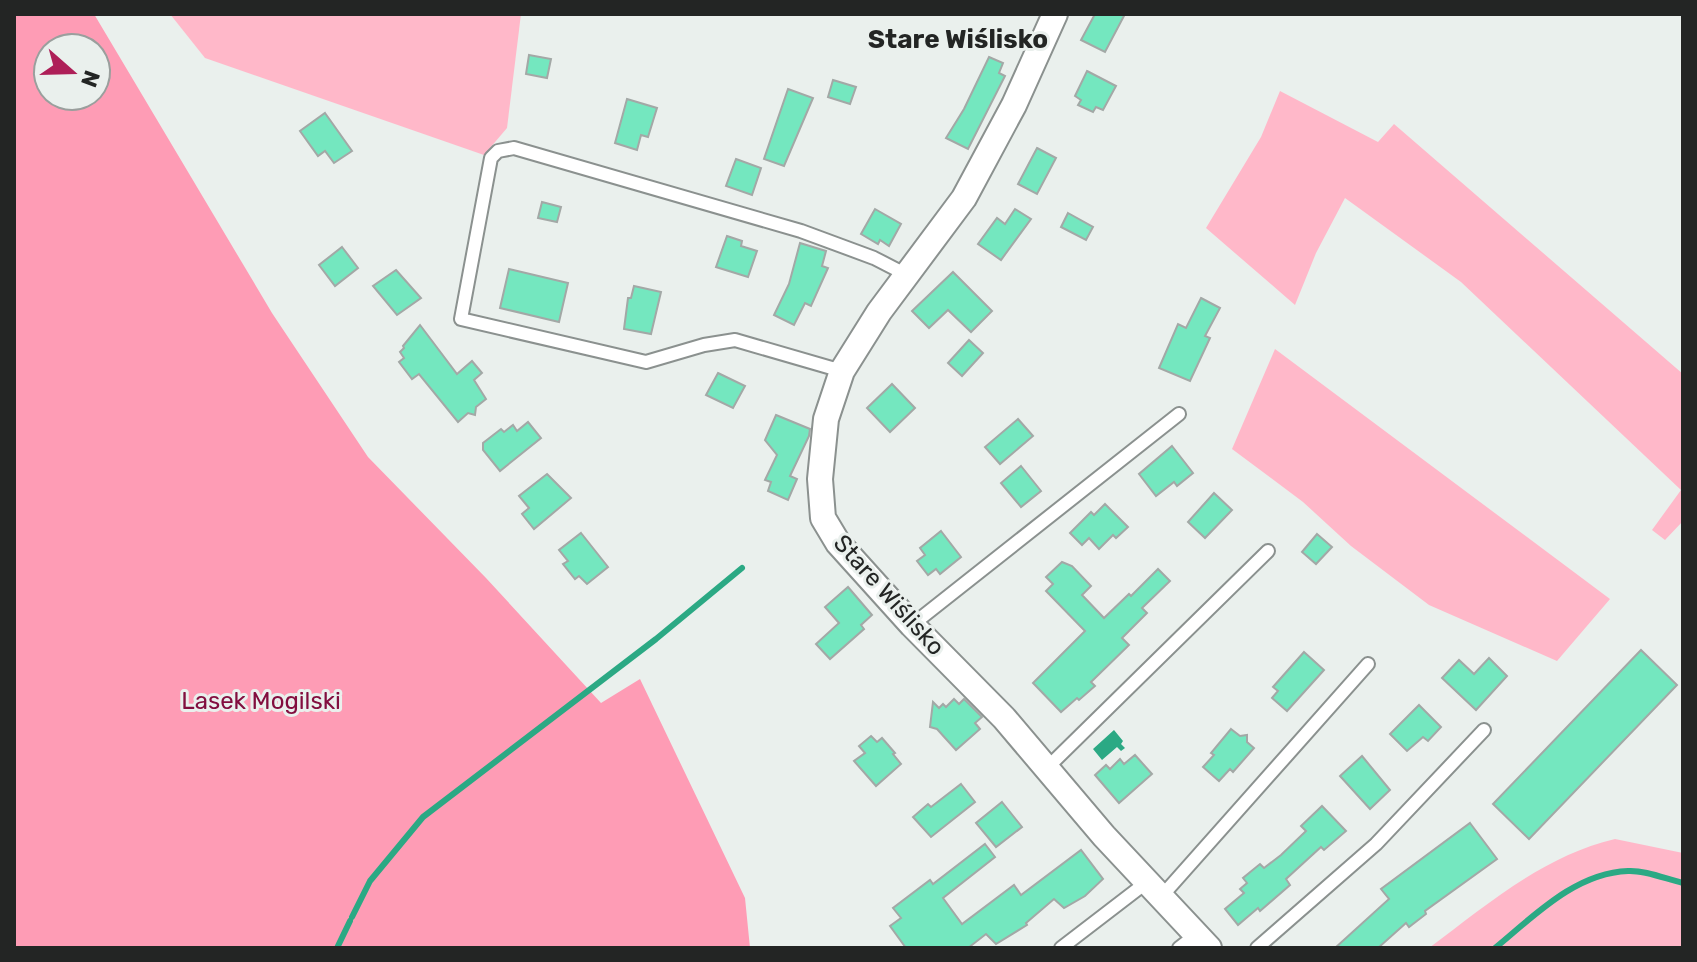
<svg xmlns="http://www.w3.org/2000/svg" width="1697" height="962" font-family="Rubik,sans-serif">
  <style>
    .green { fill: #ffb8c9 }
    .forest { fill: #fe9cb5; fill-rule: evenodd }
    .water { fill: #2ba984 }
    .lines { fill: none; stroke-linecap: round; stroke-linejoin: round }
    .stream { stroke: #2ba984; stroke-width: 6 }
    .building { fill: #74e7bf; stroke: #a3a8a6; stroke-width: 2 }
    .lane-casing { stroke: #8b918f; stroke-width: 16 }
    .street-casing { stroke: #8b918f; stroke-width: 28 }
    .lane { stroke: #fff; stroke-width: 12 }
    .street { stroke: #fff; stroke-width: 24 }
    .labels { text-anchor: middle; stroke-width: 6; stroke-linejoin: round; paint-order: stroke }
    .street-label { font-size: 24px; fill: #232524; stroke: #eaf0ed }
    .park-label { font-size: 24px; fill: #820e3f; stroke: #eaf0ed }
    .neighbourhood-label { font-size: 26px; font-weight: bold; fill: #232524; stroke: #eaf0ed }
  </style>
  <rect width="100%" height="100%" fill="#eaf0ed"/>
  <g class="green">
    <path d="M170 14H521L507 128 484 155 205 58Z"/>
    <path d="M1280 91 1378 142 1394 124 1683 374V521L1665 540 1652 530 1681 490 1461 282 1345 198 1316 253 1295 305 1206 228 1261 137Z"/>
    <path d="M1275 349 1610 599 1557 661 1429 605 1351 546 1303 502 1232 449Z"/>
    <path d="M1615 839 1683 853V948H1429C1487 905 1543 856 1615 839Z"/>
  </g>
  <path class="forest" d="M14 14H94L272 313 368 457 486 578 601 703 640 679 745 898 750 948H14ZM48 48H96V96H48Z"/>
  <path class="water" d="M1114 730 1123 741 1121 744 1125 748 1121 751 1117 747 1102 760 1093 749Z"/>
  <g class="lines">
    <g class="stream">
      <path d="M352 917 370 881 423 817 656 639 742 568"/>
      <path d="M337 948 350 921"/>
      <path d="M1495 948C1534 916 1575 873 1628 871 1645 870 1666 879 1683 883"/>
    </g>
  </g>
  <g class="building">
    <path d="M1095 14H1125L1105 52 1081 40Z"/>
    <path d="M529 55 551 59 547 78 526 74Z"/>
    <path d="M989 57 1003 63 999 73 1005 76 968 149 946 138 964 109Z"/>
    <path d="M1087 71 1116 86 1103 110 1096 107 1093 112 1078 105 1081 100 1075 96Z"/>
    <path d="M833 80 856 87 850 104 828 97Z"/>
    <path d="M788 89 813 98 784 166 764 159Z"/>
    <path d="M627 99 657 108 648 137 641 135 637 150 615 143Z"/>
    <path d="M325 113 352 151 334 163 325 151 318 156 300 131Z"/>
    <path d="M1037 148 1056 158 1037 194 1018 184Z"/>
    <path d="M736 159 761 168 752 195 726 186Z"/>
    <path d="M542 202 561 207 557 222 538 218Z"/>
    <path d="M875 209 901 224 889 246 880 240 878 244 861 234Z"/>
    <path d="M1015 209 1031 219 1001 260 978 244 997 218 1005 224Z"/>
    <path d="M1068 213 1093 227 1086 240 1061 227Z"/>
    <path d="M727 236 742 241 741 246 757 251 748 277 716 267Z"/>
    <path d="M800 243 826 251 822 266 828 268 811 306 805 303 794 325 774 315 789 284Z"/>
    <path d="M342 247 358 268 335 286 319 265Z"/>
    <path d="M509 269 568 283 559 322 500 308Z"/>
    <path d="M396 270 421 298 397 315 373 286Z"/>
    <path d="M953 272 992 311 971 332 948 310 929 328 912 311Z"/>
    <path d="M634 286 661 292 651 334 624 329 628 298H631Z"/>
    <path d="M1201 298 1220 308 1205 336 1210 338 1190 381 1159 368 1178 324 1186 328Z"/>
    <path d="M420 325 457 374 472 361 482 373 474 380 486 399 476 407 475 415 468 413 458 422 419 374 412 379 399 362 404 358 400 352 404 348 403 346Z"/>
    <path d="M969 340 983 353 962 376 948 363Z"/>
    <path d="M718 373 745 386 733 408 706 395Z"/>
    <path d="M892 384 915 408 890 432 867 408Z"/>
    <path d="M776 415 810 429 809 436 790 476 797 479 788 500 768 491 771 482 765 480 777 455 765 440Z"/>
    <path d="M1018 419 1033 436 1000 464 985 447Z"/>
    <path d="M528 422 541 438 500 471 483 450V443L501 429 504 432 513 425 517 431Z"/>
    <path d="M1172 446 1193 473 1177 486 1174 482 1156 496 1139 474Z"/>
    <path d="M1021 466 1041 491 1021 507 1001 483Z"/>
    <path d="M547 474 571 498 534 529 522 514 529 508 519 496Z"/>
    <path d="M1214 493 1232 510 1205 538 1188 522Z"/>
    <path d="M1105 504 1128 527 1116 538 1113 535 1099 549 1089 538 1082 545 1070 533 1091 512 1094 515Z"/>
    <path d="M941 531 961 557 940 574 936 569 928 575 917 561 925 555 920 548Z"/>
    <path d="M581 533 608 567 587 584 579 576 575 579 563 564 568 561 559 550Z"/>
    <path d="M1317 534 1332 547 1316 564 1302 552Z"/>
    <path d="M1062 562 1072 566 1091 586 1082 595 1104 618 1129 594 1131 596 1158 569 1170 581 1142 608 1147 613 1122 638 1129 645 1091 682 1095 686 1079 700 1077 698 1061 712 1033 683 1085 631 1046 591 1053 584 1046 577Z"/>
    <path d="M848 587 872 615 861 625 864 629 830 659 816 644 839 623 825 607Z"/>
    <path d="M1641 650 1677 685 1529 839 1493 804Z"/>
    <path d="M1304 652 1324 670 1287 711 1272 698 1278 691 1273 687Z"/>
    <path d="M1489 658 1507 676 1476 710 1442 678 1459 660 1474 674Z"/>
    <path d="M954 699 959 704 964 699 982 717 975 723 980 729 956 750 937 729 930 727 933 702 939 708 943 704 946 707Z"/>
    <path d="M1419 705 1441 727 1428 741 1423 737 1407 751 1390 734Z"/>
    <path d="M1231 729 1240 736 1247 735V742L1254 748 1233 772 1230 769 1219 781 1203 767 1214 755 1211 753Z"/>
    <path d="M871 736 877 742 882 738 895 753 893 754 901 764 876 786 854 761 865 753 859 746Z"/>
    <path d="M1135 755 1152 774 1119 803 1095 775 1106 765 1110 769 1120 759 1124 764Z"/>
    <path d="M1362 756 1390 790 1370 809 1340 776Z"/>
    <path d="M961 784 975 802 931 837 913 817 928 804 931 807Z"/>
    <path d="M1002 802 1022 827 996 847 976 823Z"/>
    <path d="M1322 806 1346 831 1324 850 1321 847 1286 879 1290 885 1260 911 1258 908 1238 925 1225 909 1244 893 1240 889 1247 883 1243 878 1260 864 1264 868 1281 855 1306 831 1301 826Z"/>
    <path d="M1470 823 1497 859 1425 911 1426 914 1409 927 1406 923 1378 948H1335L1389 899 1381 889Z"/>
    <path d="M985 844 995 857 943 898 962 924 1014 885 1021 895 1081 850 1103 879 1085 896 1064 908 1054 899 1026 923 1027 925 996 944 986 934 968 948H906L890 926 901 918 893 908 930 880 933 884Z"/>
  </g>
  <g class="lines">
    <g class="lane-casing">
      <g id="lane">
        <path d="M842 371 735 340 704 345 646 362 461 319 491 158 498 151 514 148 801 231 874 258 907 275"/>
        <path d="M912 625 1179 414"/>
        <path d="M1046 769 1268 551"/>
        <path d="M1161 897 1368 664"/>
        <path d="M1061 948 1147 882"/>
        <path d="M1179 948 1197 934"/>
        <path d="M1257 948 1376 844 1484 730"/>
      </g>
    </g>
    <g class="street-casing">
      <path id="street" d="M1055 14 1014 105 964 198 879 312 842 371 826 419 820 479 823 518 838 543 912 625 1004 718 1104 836 1209 948"/>
    </g>
    <use href="#lane" class="lane"/>
    <use href="#street" class="street"/>
  </g>
  <g class="labels">
    <g class="street-label">
      <text transform="translate(889 595) rotate(48)" y="8">Stare Wiślisko</text>
    </g>
    <g class="park-label">
      <text x="261" y="709">Lasek Mogilski</text>
    </g>
    <g class="neighbourhood-label">
      <text x="958" y="48">Stare Wiślisko</text>
    </g>
  </g>
  <rect width="1697" height="962" fill="none" stroke="#232524" stroke-width="32"/>
  <g transform="translate(72 72) rotate(110)"><circle r="38" fill="#eaf0ed" stroke="#9a9f9d" stroke-width="2"/>
  <path d="M0-6L14 30L0 20L-14 30Z" fill="#ae1f58"/>
  <text y="-12" font-size="22" font-weight="bold" text-anchor="middle" fill="#232524">N</text>
  </g>
</svg>
